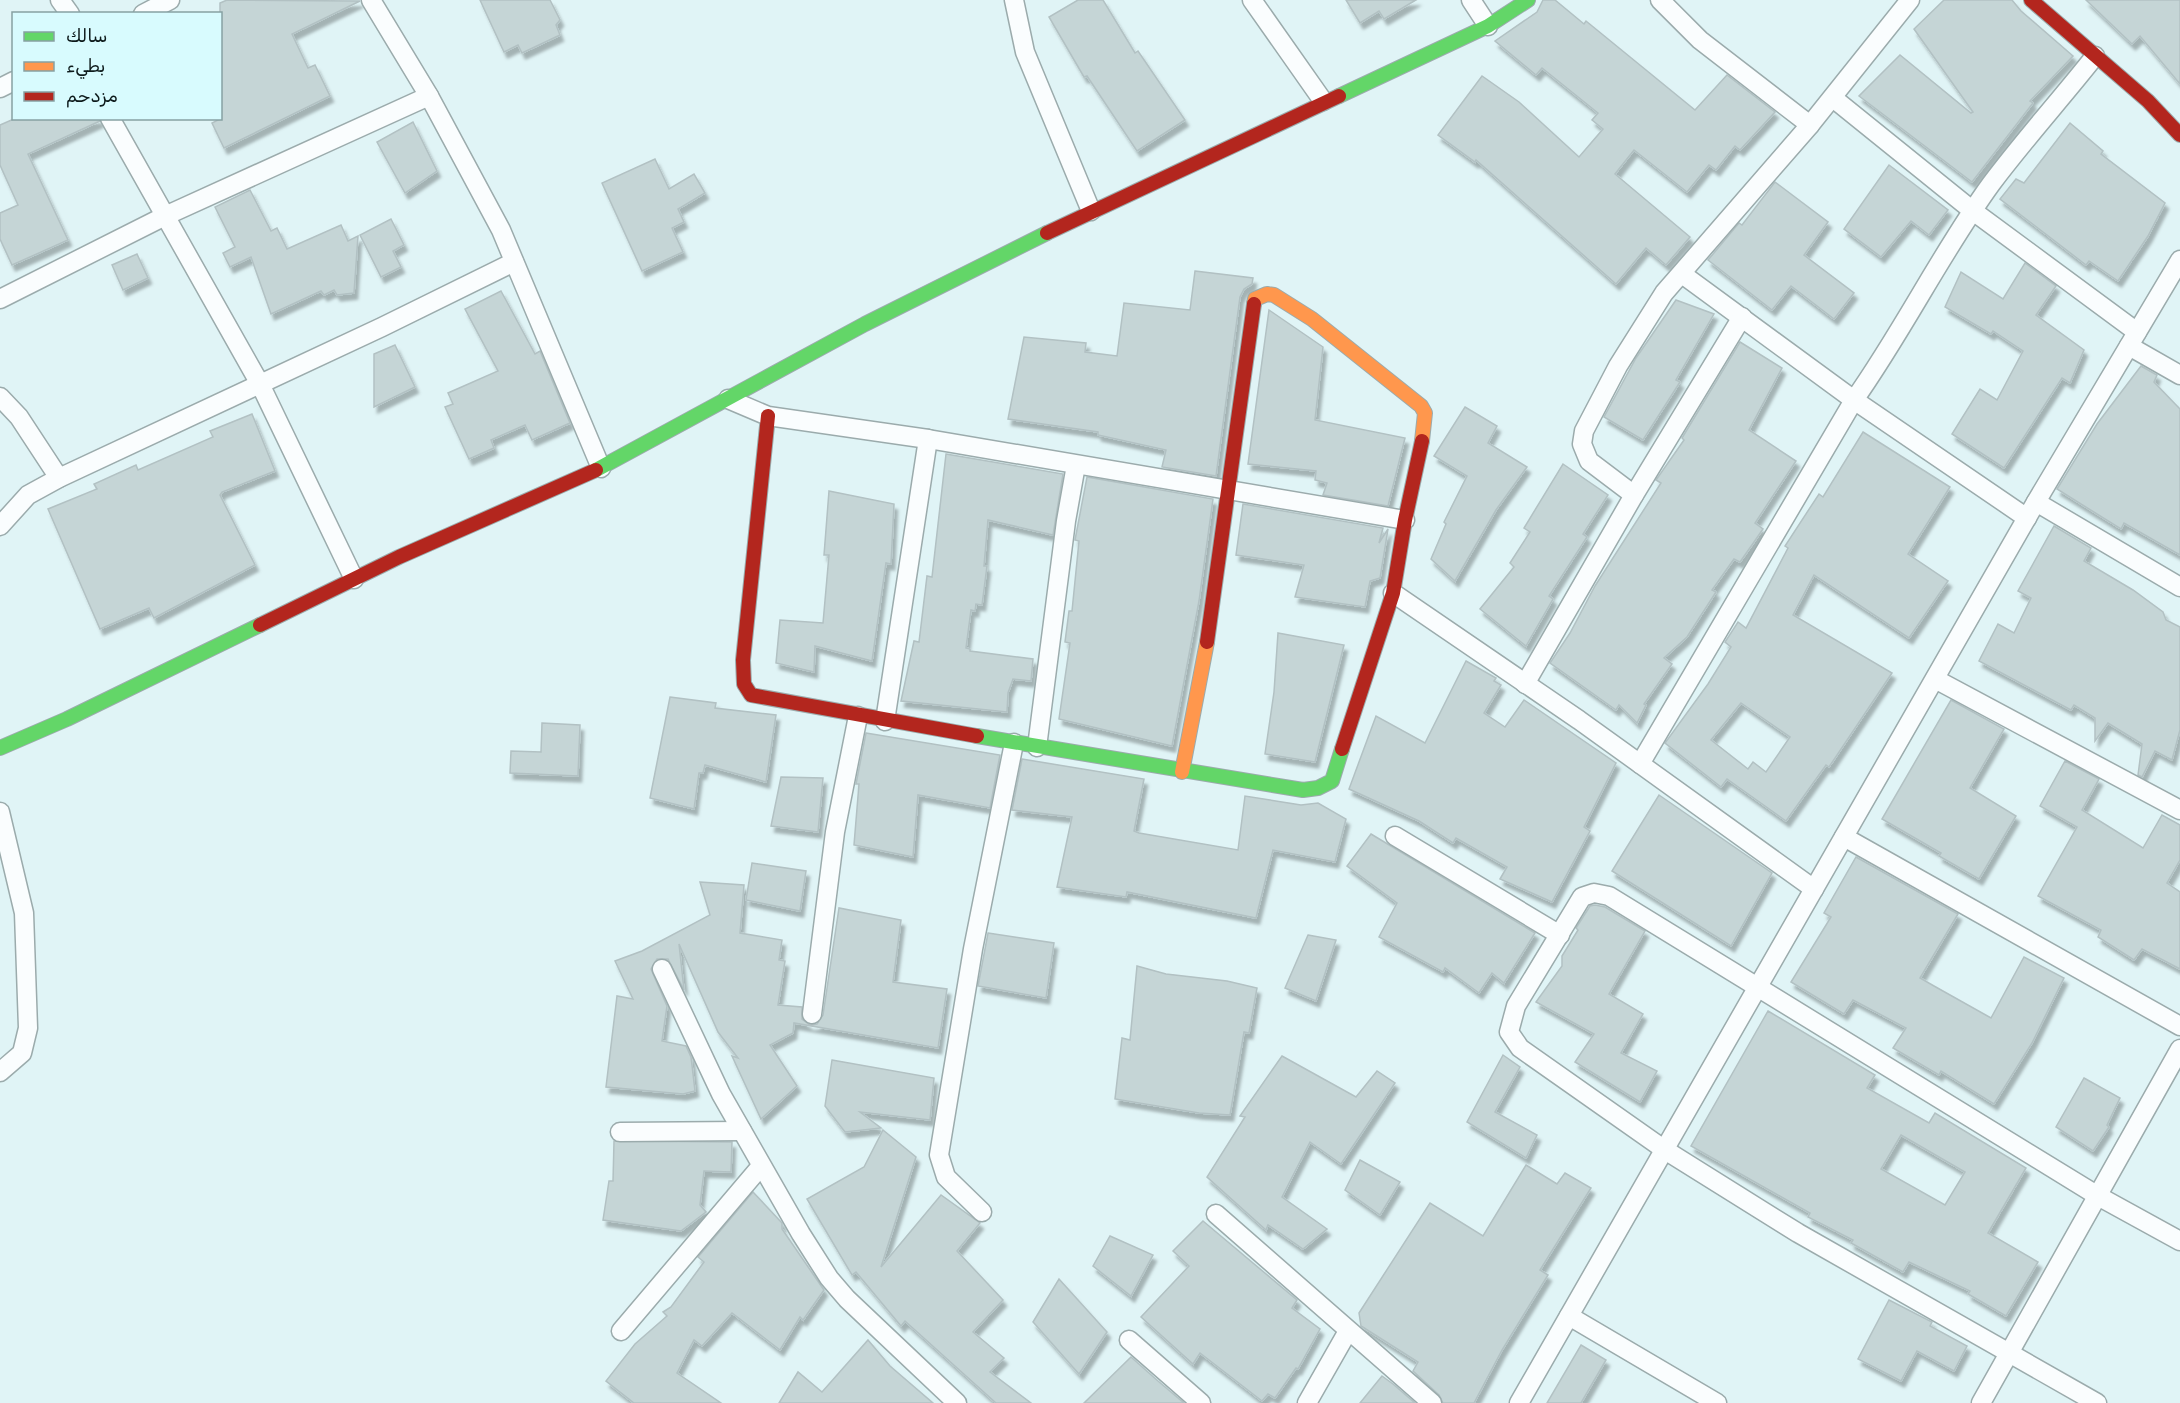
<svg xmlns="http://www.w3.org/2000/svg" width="2180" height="1403" font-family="Rubik,Vazirmatn,sans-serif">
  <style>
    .building { fill: #c5d5d6; stroke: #b2c1c3; stroke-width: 1.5; fill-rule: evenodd; filter: url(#shadow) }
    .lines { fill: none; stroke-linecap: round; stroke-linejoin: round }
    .street-casing { stroke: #9babac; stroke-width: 21 }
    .fast-casing { stroke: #9babac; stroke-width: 16 }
    .slow-casing { stroke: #9babac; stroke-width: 16 }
    .jam-casing { stroke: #9babac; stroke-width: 16 }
    .street { stroke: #fafdfe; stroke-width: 18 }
    .fast { stroke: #63d668; stroke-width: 14 }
    .slow { stroke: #ff974d; stroke-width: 14 }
    .jam { stroke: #b3261e; stroke-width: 14 }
  </style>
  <defs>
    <filter id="shadow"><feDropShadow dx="3.5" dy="6" stdDeviation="1.5" flood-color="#0004"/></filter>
  </defs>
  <rect width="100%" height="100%" fill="#e0f4f6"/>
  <g class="building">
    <path d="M227 0 360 1 292 34 308 68 315 65 330 96 224 148 212 123 220 119V3Z"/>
    <path d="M480 0H550L560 20 556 25 560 35 522 53 518 45 504 52Z"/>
    <path d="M1078 0H1103L1135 53 1138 51 1185 120 1137 151 1087 76 1084 77 1049 17Z"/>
    <path d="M1346 0H1416L1384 19 1379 11 1360 23Z"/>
    <path d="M1543 0H1555L1584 24 1586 21 1695 110 1727 75 1775 112 1740 150 1735 146 1716 170 1709 165 1687 192 1634 150 1615 174 1690 237 1666 265 1646 248 1616 284 1476 160 1475 162 1438 135 1482 76 1519 102 1579 157 1603 129 1592 120 1598 113 1542 68 1536 75 1495 41 1537 12Z"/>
    <path d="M1944 0H2012L2021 11 2073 56 2030 101 2033 103 1972 182 1859 96 1900 55 1971 113 1973 112 1914 29Z"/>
    <path d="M2086 0H2180V84L2140 36 2132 44Z"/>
    <path d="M16 118H99L100 121 28 154 68 240 12 265 0 239V213L18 205 0 165V125Z"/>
    <path d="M413 122 437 171 405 193 377 142Z"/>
    <path d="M2070 123 2103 151 2101 154 2165 203 2148 236 2118 281 2089 261 2086 265 2000 199 2016 179 2024 183Z"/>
    <path d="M655 159 669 189 694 174 705 193 678 209 684 222 672 228 683 252 642 271 602 183Z"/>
    <path d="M1889 165 1948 210 1929 235 1911 221 1881 257 1844 229Z"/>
    <path d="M1775 182 1828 222 1804 255 1854 293 1834 319 1791 286 1772 310 1708 260 1739 223 1742 225Z"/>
    <path d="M250 190 271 231 277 228 287 249 341 225 348 241 358 236 354 293 337 295 334 290 324 295 321 291 271 314 251 257 230 267 223 253 235 247 215 207Z"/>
    <path d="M391 219 404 245 393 251 401 267 381 277 360 235Z"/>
    <path d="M137 254 148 278 123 290 112 265Z"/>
    <path d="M2025 263 2056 286 2036 315 2084 350 2070 383 2062 378 2004 468 1952 434 1980 389 1997 400 2023 351 1993 331 1991 334 1945 307 1961 272 2003 299Z"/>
    <path d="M1195 271 1253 278 1252 284 1244 289 1240 297 1216 476 1162 467 1166 450 1098 435V432L1008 419 1024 337 1086 343 1085 352 1117 356 1124 303 1190 310Z"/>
    <path d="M501 291 535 354 540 351 570 423 532 440 525 425 491 440 494 448 469 459 445 407 453 404 448 393 498 371 465 309Z"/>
    <path d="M1676 300 1714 314 1676 380 1680 382 1643 440 1604 417 1636 358Z"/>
    <path d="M1269 310 1323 347 1315 420 1405 438 1388 506 1323 495 1327 483 1315 480 1316 471 1248 464Z"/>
    <path d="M1740 342 1782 368 1749 430 1796 461 1755 523 1763 529 1754 542 1740 562 1734 559 1712 590 1716 592 1687 637 1664 658 1672 664 1644 704 1646 705 1637 723 1619 705 1616 710 1550 663 1570 633 1595 586 1661 483 1656 480 1684 440 1682 438Z"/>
    <path d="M395 345 415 387 374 407V354Z"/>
    <path d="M2141 366 2157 375 2154 382 2180 409V555L2124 523 2121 529 2057 489 2097 424Z"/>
    <path d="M1465 407 1497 426 1488 443 1527 467 1496 510 1455 581 1431 559 1446 524 1444 522 1467 476 1434 456Z"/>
    <path d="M252 414 275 471 222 492 220 495 255 565 154 618 149 608 100 629 48 509 97 489 94 484 136 465 138 470 213 437 210 431Z"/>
    <path d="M1863 432 1950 487 1908 554 1948 581 1909 638 1814 575 1793 615 1892 673 1829 767 1826 765 1786 821 1727 779 1721 787 1665 743 1708 684 1731 647 1725 642 1738 622 1746 628 1788 548 1785 546 1819 494 1823 497ZM1741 703 1790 737 1766 772 1753 762 1748 769 1711 740Z"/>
    <path d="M946 454 1063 474 1053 535 988 520 984 566H987L982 605 976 604 975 611 971 610 966 648 970 649V651L1033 659 1031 681 1013 679 1008 693 1007 712 901 701 914 641 919 642 927 576 932 577Z"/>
    <path d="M1563 464 1608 495 1583 534 1587 537 1549 596 1553 599 1526 646 1480 609 1514 567 1510 563 1530 532 1524 528Z"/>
    <path d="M1087 477 1213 499 1199 601 1172 746 1059 719 1070 643 1065 642 1069 611H1072L1079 541 1075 540Z"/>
    <path d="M829 491 894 504 891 564 886 563 872 661 815 646 814 672 776 663 780 620 823 623 829 555H824Z"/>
    <path d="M1243 504 1383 528 1379 543 1388 529 1380 578 1370 581 1365 607 1295 597 1304 565 1236 555Z"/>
    <path d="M2054 526 2091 548 2084 561 2133 590 2163 612 2166 620 2180 627V730L2172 760 2155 751 2142 777 2138 775 2142 744 2108 723 2095 741V718L2074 705 2071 710 1979 661 1998 624 2014 633 2031 598 2018 591Z"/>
    <path d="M1278 633 1344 645 1315 762 1265 754 1274 692Z"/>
    <path d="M1466 661 1496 678 1494 681 1501 685 1484 713 1505 727 1524 700 1616 763 1584 827 1590 831 1552 902 1500 879 1507 867 1456 838 1453 843 1419 821 1349 789 1376 716 1425 743Z"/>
    <path d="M670 697 716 703 715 708 776 715 766 782 705 765 703 773H699L694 809 650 798Z"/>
    <path d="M1951 700 2004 729 1970 788 2016 816 1979 879 1939 856 1941 853 1882 819Z"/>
    <path d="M542 723 580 725 578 776 510 773 511 751 541 752Z"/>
    <path d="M866 733 1000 755 990 808 918 795 913 857 854 845 859 784H856Z"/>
    <path d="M1022 759 1144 779 1134 831 1139 833 1238 850 1245 796 1301 805 1318 803 1346 819 1335 862 1273 850 1256 918 1127 892 1126 897 1057 887 1072 817 1012 810Z"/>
    <path d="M2065 761 2099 779 2082 810 2143 848 2162 815 2180 825V860L2167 883 2180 892V969L2142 949 2134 960 2098 937 2101 930 2038 896 2077 827 2040 806Z"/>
    <path d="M781 777 823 778 818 832 771 826Z"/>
    <path d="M1659 795 1772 873 1731 946 1612 871Z"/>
    <path d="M1371 834 1535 933 1504 983 1492 973 1479 993 1445 968 1443 972 1379 937 1397 903 1347 866Z"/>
    <path d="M1856 857 1958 914 1920 978 1934 986 1991 1018 2024 957 2064 978 2032 1043 1994 1104 1941 1071 1939 1075 1893 1048 1906 1028 1853 1000 1844 1014 1791 982 1831 917 1824 913Z"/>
    <path d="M752 863 806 871 800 911 746 900Z"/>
    <path d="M700 882 744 885 740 933 782 940 779 960 785 961 778 1005 802 1007V1019L810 1025 817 1024 823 1015 839 908 901 920 893 982 947 989 938 1048 794 1023 793 1033 770 1045 797 1086 761 1119 732 1056 738 1058 718 1032 679 944 684 990 668 959H657L651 969 667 1006 662 1041 686 1046 691 1057 695 1091 683 1094 606 1087 617 996 633 999 615 961 642 951 710 915Z"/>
    <path d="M1595 905 1605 907 1645 931 1609 994 1643 1014 1621 1053 1657 1071 1640 1102 1575 1062 1594 1034 1536 1002 1562 966V956L1578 930 1576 928 1590 906Z"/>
    <path d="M988 933 1054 943 1046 998 978 986Z"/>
    <path d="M1308 935 1336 940 1316 1001 1285 988Z"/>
    <path d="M1137 966 1166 974 1227 981 1257 988 1249 1033 1244 1032 1230 1115 1199 1113 1115 1099 1122 1038 1130 1040Z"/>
    <path d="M1768 1011 1875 1075 1867 1088 1929 1123 1935 1113 2026 1168 1988 1233 2038 1262 2006 1316 1968 1294 1970 1291 1909 1262 1903 1272 1851 1243 1853 1240 1808 1217 1810 1213 1691 1146ZM1901 1135 1965 1172 1945 1205 1881 1169Z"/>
    <path d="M1503 1055 1520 1067 1495 1112 1537 1135 1526 1158 1467 1122Z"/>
    <path d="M1282 1056 1356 1097 1377 1071 1395 1083 1341 1164 1310 1142 1282 1197 1327 1229 1303 1249 1268 1225 1266 1230 1207 1177 1245 1117 1240 1116Z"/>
    <path d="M832 1060 934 1078 930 1120 860 1112 881 1128 845 1132 825 1106Z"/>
    <path d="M2084 1078 2120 1098 2107 1125 2109 1127 2093 1151 2056 1127Z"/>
    <path d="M883 1130 916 1157 881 1267 941 1195 980 1223 957 1251 1003 1300 973 1332 1004 1358 990 1372 1031 1403H996L905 1321 901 1326 856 1272 852 1275 807 1199 864 1167Z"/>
    <path d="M614 1141 732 1142 731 1172 704 1171 700 1205 706 1212 681 1231 603 1220 609 1181H613Z"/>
    <path d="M1360 1160 1400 1182 1380 1215 1345 1190Z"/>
    <path d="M1526 1165 1557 1184 1565 1173 1591 1188 1540 1270 1548 1275 1502 1350 1474 1403H1443L1439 1395 1413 1371 1418 1362 1361 1326 1359 1313 1430 1203 1483 1236Z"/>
    <path d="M753 1192 782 1223V1229L824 1290 803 1320 800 1317 780 1350 732 1313 702 1346 694 1340 677 1373 721 1403H634L606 1381 635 1344 667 1316 663 1312 671 1307 704 1262 698 1257Z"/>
    <path d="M1203 1221 1297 1300 1292 1308 1320 1329 1298 1369 1296 1368 1275 1398 1268 1394 1262 1401 1200 1353 1193 1364 1141 1317 1189 1266 1173 1251Z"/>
    <path d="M1110 1236 1153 1255 1131 1296 1093 1266Z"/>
    <path d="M1059 1279 1107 1332 1079 1374 1033 1322Z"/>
    <path d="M1889 1300 1932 1322 1930 1326 1967 1346 1954 1371 1917 1351 1901 1381 1858 1359Z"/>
    <path d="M868 1340 890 1366 933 1403H779L798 1372 822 1392Z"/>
    <path d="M1581 1345 1606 1360 1581 1403H1547Z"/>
    <path d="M1131 1357 1158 1381 1184 1403H1084Z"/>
    <path d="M1382 1376 1393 1384 1415 1403H1360Z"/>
  </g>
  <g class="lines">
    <g class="street-casing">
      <g id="street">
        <path d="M60 0 70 14"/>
        <path d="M371 0 429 96 501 230 601 468"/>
        <path d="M1014 0 1025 52 1091 211"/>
        <path d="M1252 0 1323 101"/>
        <path d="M1471 0 1488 26"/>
        <path d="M1660 0 1700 40 1810 125"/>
        <path d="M143 14 170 0"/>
        <path d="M0 88 14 81"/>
        <path d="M1833 98 1973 211 2137 332"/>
        <path d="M110 118 260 384 354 579"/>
        <path d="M1682 274 1854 400 2027 518"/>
        <path d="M0 299 165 216 429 96"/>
        <path d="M2129 346 2180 375"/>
        <path d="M0 397 19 417 59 478"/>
        <path d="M728 399 768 416 928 439 1405 520"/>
        <path d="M1634 495 1589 461 1582 444 1584 431 1618 366 1664 293 1810 125 1910 0"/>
        <path d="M2036 502 2180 587"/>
        <path d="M0 526 28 495 59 478 382 327 514 262"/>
        <path d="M1393 593 1579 720 1814 889"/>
        <path d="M1935 679 2180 810"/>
        <path d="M1525 684 1634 495 1742 317"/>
        <path d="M885 721 928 439"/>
        <path d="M1037 747 1066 521 1076 465"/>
        <path d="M1640 764 1854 400C1903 331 1941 253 1991 184 2024 140 2061 99 2095 56"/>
        <path d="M0 812 24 913 28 1028 22 1053 0 1072"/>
        <path d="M1395 836 1560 935"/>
        <path d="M1844 837 2180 1026"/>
        <path d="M662 969 721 1094 801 1234 829 1278 847 1299 957 1403"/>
        <path d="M812 1014 835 832 858 716"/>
        <path d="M620 1132 742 1131"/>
        <path d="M982 1212 946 1177 939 1155 973 949 1014 743"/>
        <path d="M1216 1214 1432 1403"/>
        <path d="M1569 1316 1717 1403"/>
        <path d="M621 1331 761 1166"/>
        <path d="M1129 1340 1201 1403"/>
        <path d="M1307 1403 1348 1331"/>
        <path d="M1519 1403 2036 502 2180 260"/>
        <path d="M1981 1403 2180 1049"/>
        <path d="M2097 1403 1798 1233 1665 1150 1520 1048 1509 1032 1516 1006 1582 897 1594 893 1609 896 2098 1196 2180 1241"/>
      </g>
    </g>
    <g class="fast-casing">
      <g id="fast">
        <path d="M1339 96 1488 26 1528 0"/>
        <path d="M596 470 865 324 1047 233"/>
        <path d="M977 736 1303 790 1318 788 1332 781 1342 749"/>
        <path d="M0 748 67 719 260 625"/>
      </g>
    </g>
    <g class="slow-casing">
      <g id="slow">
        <path d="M1254 304 1255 299 1267 294 1274 295 1312 319 1421 406 1425 413 1422 441"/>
        <path d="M1182 772 1207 642"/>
      </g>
    </g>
    <g class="jam-casing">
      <g id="jam">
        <path d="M2031 0 2148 101 2180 135"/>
        <path d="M1047 233 1339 96"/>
        <path d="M768 416 743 660 744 684 751 695 977 736"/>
        <path d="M260 625 399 557 596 470"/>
        <path d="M1207 642 1254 304"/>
        <path d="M1342 749 1393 593 1405 520 1422 441"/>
      </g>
    </g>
    <use href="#street" class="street"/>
    <use href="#fast" class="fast"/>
    <use href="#slow" class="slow"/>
    <use href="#jam" class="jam"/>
  </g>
  <rect x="12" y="12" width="210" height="108" fill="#d8fbfe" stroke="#87a1a3" stroke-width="1.5"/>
  <rect x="24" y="32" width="30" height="9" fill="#63d668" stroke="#87a1a3" stroke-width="1.5"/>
  <text x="66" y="42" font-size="18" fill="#0d1a1b">سالك</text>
  <rect x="24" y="62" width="30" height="9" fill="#ff974d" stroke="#87a1a3" stroke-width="1.5"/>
  <text x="66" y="72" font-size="18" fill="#0d1a1b">بطيء</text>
  <rect x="24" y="92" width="30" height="9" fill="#b3261e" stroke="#87a1a3" stroke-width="1.5"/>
  <text x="66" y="102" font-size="18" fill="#0d1a1b">مزدحم</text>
</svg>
